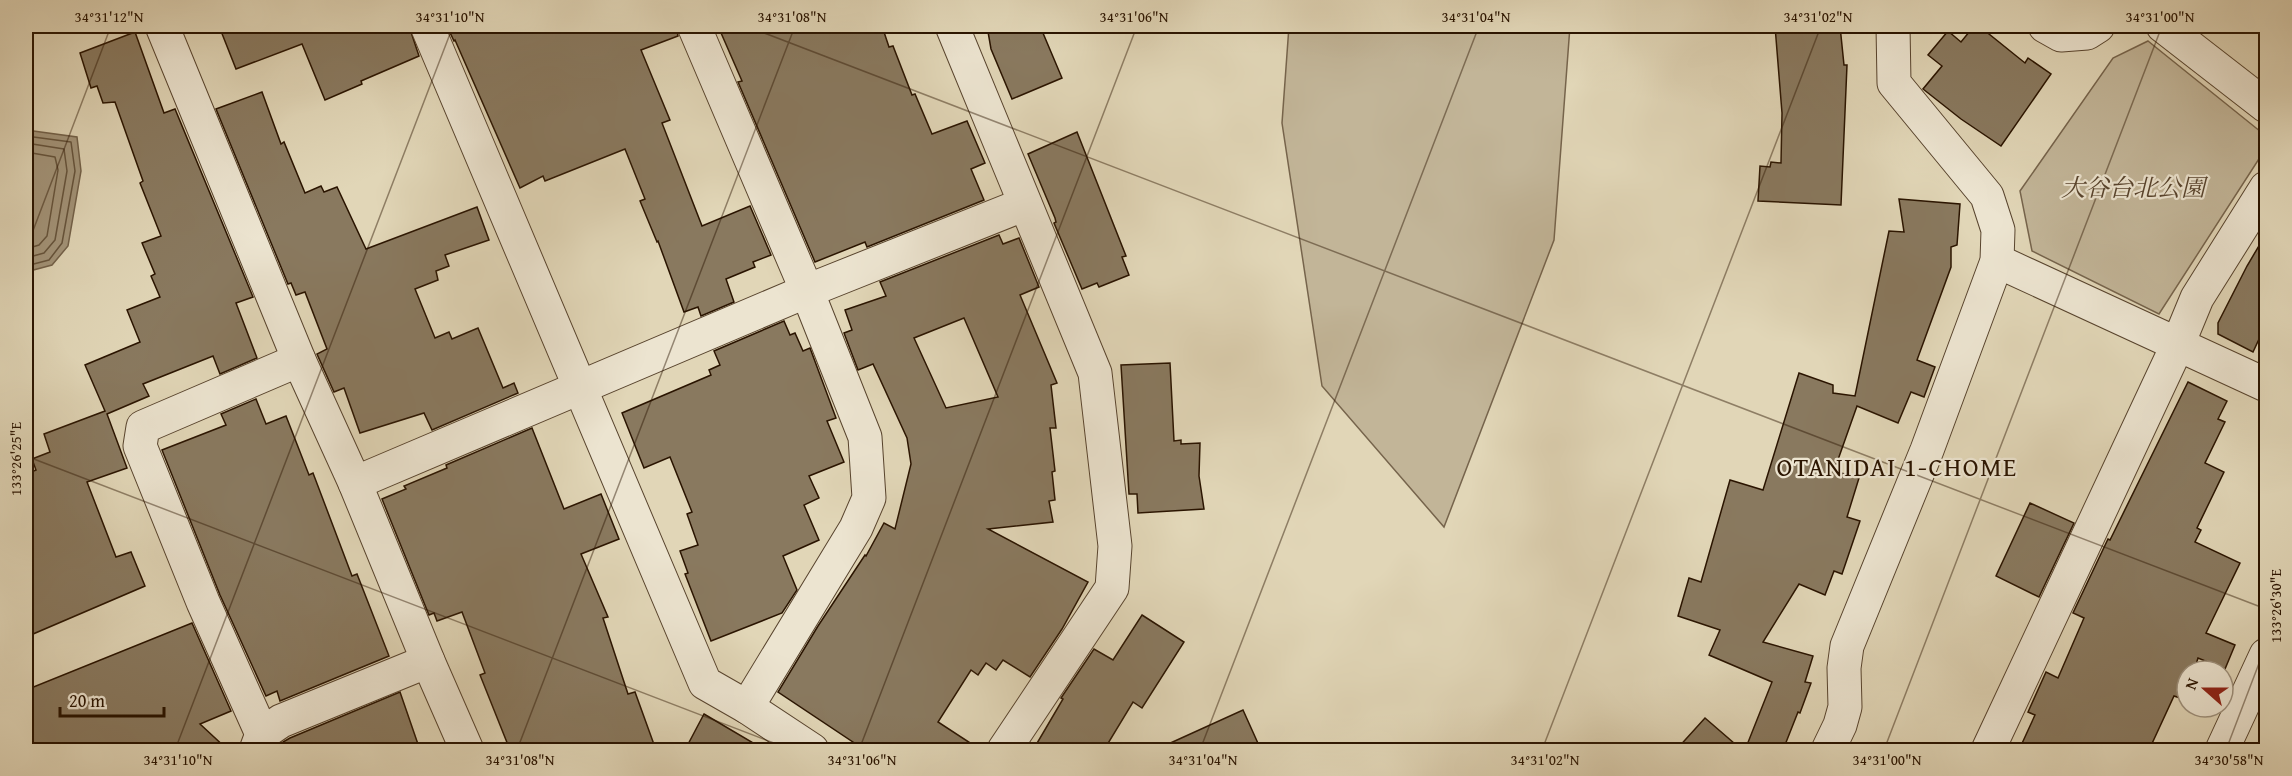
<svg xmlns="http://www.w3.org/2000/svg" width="2292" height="776" font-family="'Gentium Book Plus','Noto Serif JP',serif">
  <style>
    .green { fill: #c2b598; stroke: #76644c; stroke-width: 1.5 }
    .water { fill: #a39479; stroke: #736149; stroke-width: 1.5 }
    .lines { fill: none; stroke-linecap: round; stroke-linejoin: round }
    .shore { stroke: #66543c; stroke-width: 1.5 }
    .building { fill: #89795f; stroke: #2a1400; stroke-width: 1.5; fill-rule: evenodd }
    .minor-casing { stroke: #58442e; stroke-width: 35 }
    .tertiary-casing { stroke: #58442e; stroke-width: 35 }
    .minor { stroke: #ece4d0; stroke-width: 33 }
    .tertiary { stroke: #ece4d0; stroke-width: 33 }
    .ticks { fill: none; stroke: #2a1400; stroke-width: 1.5; stroke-opacity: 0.45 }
    .labels { text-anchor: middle; stroke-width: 4.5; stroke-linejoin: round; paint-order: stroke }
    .park-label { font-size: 24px; font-style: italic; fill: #58442e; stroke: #ece4d0 }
    .neighbourhood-label { font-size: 26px; letter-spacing: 1.5px; fill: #2a1400; stroke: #ece4d0 }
    .neatline { fill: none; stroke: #2a1400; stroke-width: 2 }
    .ticks-label { font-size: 15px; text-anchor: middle; fill: #2a1400 }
  </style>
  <rect width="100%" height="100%" fill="#e1d6b7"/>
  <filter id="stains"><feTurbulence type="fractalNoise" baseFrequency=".00333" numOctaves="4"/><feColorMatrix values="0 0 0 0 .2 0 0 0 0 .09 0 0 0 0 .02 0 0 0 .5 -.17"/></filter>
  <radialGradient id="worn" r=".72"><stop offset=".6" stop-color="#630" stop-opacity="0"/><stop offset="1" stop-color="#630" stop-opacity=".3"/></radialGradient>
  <g class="green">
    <path d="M1289 26H1570L1554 240 1444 527 1322 386 1282 123Z"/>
    <path d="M2148 41 2266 136V148L2159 314 2032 251 2020 191 2113 58Z"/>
  </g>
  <path class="water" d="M26 130 77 137 81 171 68 246 52 265 26 272Z"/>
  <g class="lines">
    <g class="shore">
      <path d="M26 136 71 142 75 171 62 243 49 260 26 266"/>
      <path d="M26 143 64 149 67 171 55 240 44 253 26 258"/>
      <path d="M26 152 55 157 58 170 47 236 39 245 26 249"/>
    </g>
  </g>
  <g class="building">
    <path d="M219 26H409L419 56 361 81 362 84 325 100 302 44 236 69Z"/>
    <path d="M447 26H676L678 36 641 50 670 120 662 123 702 226 750 206 771 255 753 262 755 267 726 279 734 302 701 316 698 307 684 312 658 241 657 242 640 201 645 199 625 149 545 181 543 176 520 188 455 40 454 41Z"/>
    <path d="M718 26H882L889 47 893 46 912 95 915 94 932 134 967 121 985 163 971 169 984 200 867 247 865 242 815 262 738 82 742 81Z"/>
    <path d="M987 26H1040L1062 78 1012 99 991 49Z"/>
    <path d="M1775 26H1840L1844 65H1847L1841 205 1758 201 1760 166 1770 167 1771 162 1781 163 1782 113Z"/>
    <path d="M1974 26H1979L2025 63 2028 58 2051 74 2001 146 1961 119 1923 89 1942 66 1928 55 1948 31 1961 42Z"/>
    <path d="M135 32 164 113 175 109 253 297 236 303 257 358 220 374 213 356 143 384 149 396 107 414 127 468 87 482 116 557 131 552 145 586 26 637V474L36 470 32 459 50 452 44 434 105 411 85 365 140 342 127 310 160 297 151 276 155 274 142 243 161 236 140 183 143 181 115 102 103 103 97 86 91 88 80 53Z"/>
    <path d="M262 92 281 144 284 142 305 193 321 186 324 192 337 187 366 249 477 207 489 240 445 255 449 266 436 271 438 280 415 289 435 338 449 332 452 339 478 328 503 388 514 383 518 393 432 430 424 413 360 433 344 388 334 392 317 354 327 349 305 292 296 295 291 283 288 284 216 109Z"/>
    <path d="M1077 132 1126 256 1122 257 1129 275 1099 287 1097 283 1082 289 1054 223 1056 222 1055 218 1028 154Z"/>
    <path d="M1899 199 1960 204 1957 245 1951 247V267L1917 360 1935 367 1924 397 1911 392 1898 423 1857 406 1834 471 1859 478 1847 517 1860 521 1842 574 1834 571 1825 595 1799 584 1763 642 1813 656 1805 682 1811 683 1800 713 1798 712 1783 750H1745L1772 682 1709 655 1720 630 1678 616 1689 578 1701 582 1730 480 1763 490 1799 373 1833 385V393L1855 396 1889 231 1904 232Z"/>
    <path d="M2266 234V324L2253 352 2218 334V323L2247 266Z"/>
    <path d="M999 235 1003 244 1019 238 1039 287 1020 295 1057 383 1051 385 1056 428H1050L1055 471 1052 472 1055 500 1049 501 1053 522 988 529 1088 582 1062 629 1030 677 1003 660 996 670 986 663 978 675 971 670 938 722 981 750H865L778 692 818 626 865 555 866 556 884 523 895 529 911 464 907 438 873 364 858 370 844 333 852 330 845 310 886 296 880 282ZM964 318 998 397 946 408 914 338Z"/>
    <path d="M784 321 790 335 795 333 803 351 810 348 836 418 827 421 844 462 809 476 819 498 804 505 819 540 783 556 797 590 782 613 711 641 685 574 688 573 680 551 698 545 687 514 692 512 670 457 644 468 622 413 711 375 709 370 720 365 714 351Z"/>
    <path d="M1170 363 1174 441 1181 440V444L1200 443 1199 476 1204 509 1138 513 1137 494H1129L1121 365Z"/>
    <path d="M2188 382 2227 401 2218 419 2225 422 2205 463 2224 472 2197 528 2201 530 2195 542 2240 563 2206 633 2235 645 2225 669 2198 658 2194 671H2187V688L2183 699 2174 696 2149 750H2019L2035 715 2028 712 2046 672 2058 678 2084 618 2073 613 2108 539 2110 540Z"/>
    <path d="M256 399 266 424 286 416 309 475 313 473 352 576 357 574 389 656 280 701 277 691 266 696 220 595 162 450 226 425 221 414Z"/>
    <path d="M532 428 564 509 601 494 619 539 581 554 608 617 603 618 628 694 635 692 656 750H510L480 675 485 673 462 612 437 621 434 613 429 615 382 499 406 489 404 486 447 468 446 465Z"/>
    <path d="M2030 503 2074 523 2039 597 1996 576Z"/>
    <path d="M1142 615 1184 642 1142 708 1133 702 1104 750H1033L1063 699 1061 698 1094 649 1113 660Z"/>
    <path d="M192 623 231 711 200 724 228 750H26V690Z"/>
    <path d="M400 692 420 750H280L283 742 290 738Z"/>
    <path d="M1243 710 1261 750H1155Z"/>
    <path d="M704 714 765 750H685Z"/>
    <path d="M1705 718 1742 750H1676Z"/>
  </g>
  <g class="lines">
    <g class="minor-casing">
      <g id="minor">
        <path d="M162 26 299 360 355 483 428 661 467 750"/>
        <path d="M694 26 807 291 865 437 869 498 856 528 747 707"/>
        <path d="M952 26 1095 373 1115 546 1112 588 1004 750"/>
        <path d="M2045 26 2061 35 2087 33 2098 26"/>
        <path d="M2163 26 2266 106"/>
        <path d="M1997 261 2266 385"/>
        <path d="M355 483 807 291 1025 204"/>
        <path d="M262 734 203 602 140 446 143 427 299 360"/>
        <path d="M256 750 262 734 281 721 428 661"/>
        <path d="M1828 750 1840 725 1845 707 1844 668 1847 646 1927 450 1997 261 1998 230 1987 196 1894 83 1893 26"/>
        <path d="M1988 750 2178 344 2197 298 2266 188"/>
      </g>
    </g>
    <g class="tertiary-casing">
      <g id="tertiary">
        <path d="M427 26 705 683 747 707 812 750"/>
        <path d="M2222 750 2266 655"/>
      </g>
    </g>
    <use href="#minor" class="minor"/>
    <use href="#tertiary" class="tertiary"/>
  </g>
  <path class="ticks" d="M746 26 2266 609M26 249 111 26M26 456 792 750M175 750 453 26M517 750 795 26M859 750 1137 26M1200 750 1479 26M1542 750 1821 26M1884 750 2162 26M2226 750 2266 645"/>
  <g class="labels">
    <g class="park-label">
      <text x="2133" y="196">大谷台北公園</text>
    </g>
    <g class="neighbourhood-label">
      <text x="1897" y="476">OTANIDAI 1-CHOME</text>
    </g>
  </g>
  <rect width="2292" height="776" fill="none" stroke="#e1d6b7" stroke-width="66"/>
  <g transform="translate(2205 689) rotate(291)"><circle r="28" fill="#ece4d0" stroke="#9e917d" stroke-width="1.5"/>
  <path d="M0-4.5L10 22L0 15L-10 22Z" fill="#8f2418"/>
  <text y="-9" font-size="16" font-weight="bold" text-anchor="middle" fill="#2a1400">N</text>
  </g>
  <path d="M60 707v9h104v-9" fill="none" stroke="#2a1400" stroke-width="3"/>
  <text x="69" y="707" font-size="18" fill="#2a1400" stroke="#ece4d0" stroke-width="4.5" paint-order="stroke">20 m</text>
  <rect x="33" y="33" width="2226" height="710" class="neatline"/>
  <g class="ticks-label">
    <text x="109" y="22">34°31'12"N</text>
    <text x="450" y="22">34°31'10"N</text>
    <text x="792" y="22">34°31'08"N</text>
    <text x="1134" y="22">34°31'06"N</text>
    <text x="1476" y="22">34°31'04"N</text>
    <text x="1818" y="22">34°31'02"N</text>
    <text x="2160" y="22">34°31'00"N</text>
    <text transform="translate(16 459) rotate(-90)" y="5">133°26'25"E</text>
    <text transform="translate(2276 606) rotate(-90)" y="5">133°26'30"E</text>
    <text x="178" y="765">34°31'10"N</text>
    <text x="520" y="765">34°31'08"N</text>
    <text x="862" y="765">34°31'06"N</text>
    <text x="1203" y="765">34°31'04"N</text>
    <text x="1545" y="765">34°31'02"N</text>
    <text x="1887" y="765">34°31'00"N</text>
    <text x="2229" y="765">34°30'58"N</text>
  </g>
  <rect width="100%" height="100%" filter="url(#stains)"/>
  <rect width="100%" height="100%" fill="url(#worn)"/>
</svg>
